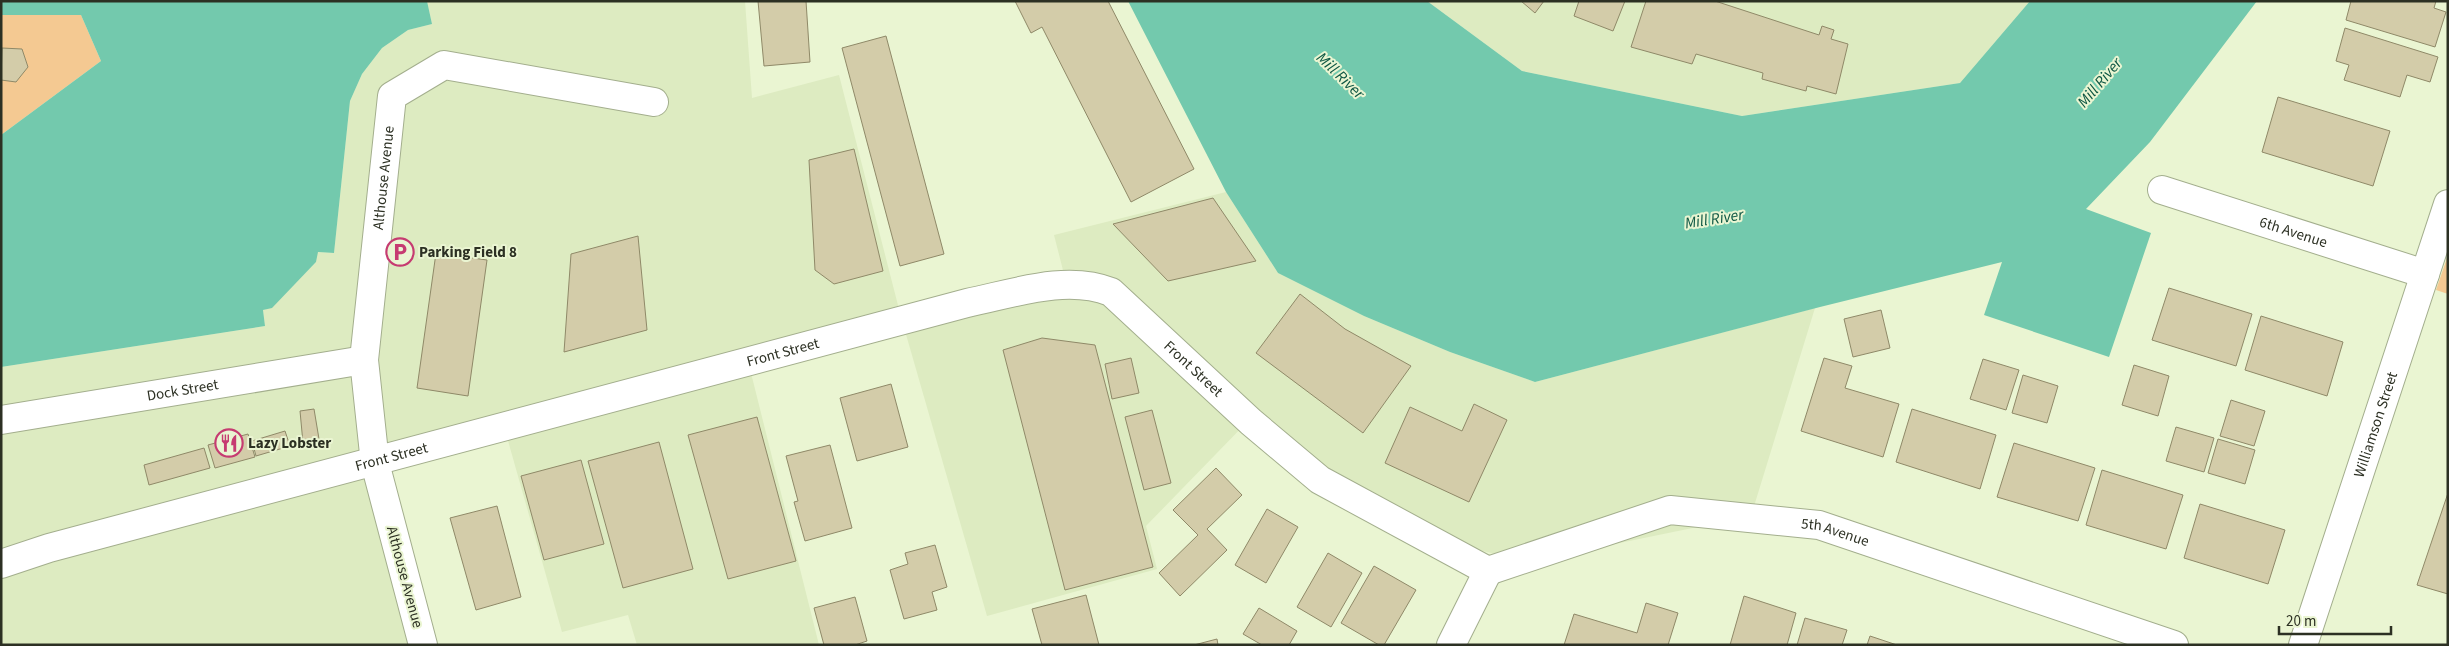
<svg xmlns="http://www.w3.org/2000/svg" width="2449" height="646" font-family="'Source Sans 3',sans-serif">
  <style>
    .built { fill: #ddebc1 }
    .green { fill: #f4c992 }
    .water { fill: #73c9ad }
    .building { fill: #d3cca9; stroke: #8f8968 }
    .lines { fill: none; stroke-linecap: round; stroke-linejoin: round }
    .minor-casing { stroke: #a3ae8d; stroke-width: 30 }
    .minor { stroke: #fff; stroke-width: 28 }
    .labels { text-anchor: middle; stroke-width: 4; stroke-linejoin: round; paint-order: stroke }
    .street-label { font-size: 15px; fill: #2c3023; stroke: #eaf5d2 }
    .poi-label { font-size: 15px; font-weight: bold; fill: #2c3023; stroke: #eaf5d2; text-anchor: start }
    .water-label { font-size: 16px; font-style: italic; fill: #0d5643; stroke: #eaf5d2 }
  </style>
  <rect width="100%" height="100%" fill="#eaf5d2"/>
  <g class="built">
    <path d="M427 1H745L752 98 839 75 901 317 1065 278 1054 235 1226 192 1278 273 1364 316 1450 352 1535 382 1815 308 1751 516 1527 562 1439 540 1250 419 1146 526 1157 569 987 616 901 317 750 369 819 645H637L628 615 562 632 505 430 379 466 421 645H1V367L265 326 263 310 272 307 316 262 317 252 334 253 350 101 362 74 382 48 408 30 432 24Z"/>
    <path d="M1427 1H2030L1960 83 1742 116 1522 71Z"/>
  </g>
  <g class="green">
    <path d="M1 15H81L101 61 1 135Z"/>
    <path d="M2448 255V294L2436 290Z"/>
  </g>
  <g class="water">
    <path d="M1 1H427L432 24 408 30 382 48 362 74 350 101 334 253 318 252 316 262 272 308 263 310 265 326 1 367V135L101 61 81 15H1Z"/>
    <path d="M1128 1H1427L1522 71 1742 116 1960 83 2030 1H2257L2150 142 2086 209 2151 233 2109 357 1984 315 2002 262 1820 307 1535 382 1450 352 1364 316 1278 273 1226 192Z"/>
  </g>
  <g class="building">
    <path d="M758 1H806L810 62 764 66Z"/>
    <path d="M1015 1H1108L1194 169 1131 202 1042 27 1031 33Z"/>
    <path d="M1521 1H1544L1535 13Z"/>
    <path d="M1579 1H1625L1613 31 1574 16Z"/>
    <path d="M1646 1H1715L1819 35 1822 26 1834 30 1831 39 1848 44 1836 94 1807 86 1806 91 1762 79 1763 73 1696 54 1692 64 1631 47Z"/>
    <path d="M2351 1H2436L2434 8 2446 12 2435 47 2346 20Z"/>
    <path d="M2345 28 2438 57 2430 82 2407 75 2400 97 2344 80 2349 65 2336 61Z"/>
    <path d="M886 36 944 254 900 266 842 48Z"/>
    <path d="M2 48 22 49 28 67 16 82 1 80Z"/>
    <path d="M2278 97 2390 131 2373 186 2262 152Z"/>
    <path d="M854 149 883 271 834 284 815 270 809 160Z"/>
    <path d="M1213 198 1256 261 1168 281 1113 224Z"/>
    <path d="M638 236 647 330 564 352 571 254Z"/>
    <path d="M436 253 487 260 468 396 417 388Z"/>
    <path d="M2169 288 2252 314 2236 366 2152 340Z"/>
    <path d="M1300 294 1345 329 1411 366 1363 433 1256 353Z"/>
    <path d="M1881 310 1890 348 1853 357 1844 319Z"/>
    <path d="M2261 316 2343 342 2327 396 2245 370Z"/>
    <path d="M1042 338 1095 345 1153 567 1065 590 1003 350Z"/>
    <path d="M1131 358 1139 393 1112 399 1105 364Z"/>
    <path d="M1824 358 1852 366 1845 388 1899 404 1883 457 1801 431Z"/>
    <path d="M1983 359 2019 370 2006 410 1970 399Z"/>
    <path d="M2134 365 2169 376 2158 416 2122 405Z"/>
    <path d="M2023 375 2058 386 2047 423 2012 413Z"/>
    <path d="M891 384 908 447 857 461 840 398Z"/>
    <path d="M2231 400 2265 411 2254 446 2220 436Z"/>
    <path d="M1474 404 1507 420 1469 502 1385 463 1410 407 1462 431Z"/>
    <path d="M314 409 319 439 303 443 300 411Z"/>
    <path d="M1912 409 1996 435 1980 489 1896 462Z"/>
    <path d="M1152 410 1171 483 1144 490 1125 417Z"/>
    <path d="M757 417 796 561 728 579 688 435Z"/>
    <path d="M2176 427 2214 438 2204 472 2166 461Z"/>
    <path d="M285 431 290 446 256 456 252 441Z"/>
    <path d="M248 434 255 457 215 468 208 445Z"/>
    <path d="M2218 439 2255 450 2245 484 2208 473Z"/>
    <path d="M659 442 693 569 623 588 588 461Z"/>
    <path d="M2014 443 2095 468 2078 521 1997 497Z"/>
    <path d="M830 445 852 528 805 541 794 502 798 501 786 456Z"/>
    <path d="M204 448 210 468 149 485 144 465Z"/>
    <path d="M581 460 604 544 544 560 521 476Z"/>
    <path d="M1216 468 1242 495 1207 529 1227 550 1180 596 1159 573 1198 535 1173 510Z"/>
    <path d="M2102 470 2183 495 2166 549 2086 525Z"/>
    <path d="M2448 493V594L2417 585Z"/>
    <path d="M2200 504 2285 530 2268 584 2184 558Z"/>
    <path d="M497 506 521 597 476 610 450 518Z"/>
    <path d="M1267 509 1298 527 1266 583 1235 565Z"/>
    <path d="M935 545 947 587 932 592 937 610 904 619 890 570 908 564 905 553Z"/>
    <path d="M1328 553 1362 573 1331 627 1297 607Z"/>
    <path d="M1374 566 1416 590 1384 645H1379L1341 623Z"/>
    <path d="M1086 595 1099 645H1042L1032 609Z"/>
    <path d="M1744 596 1796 613 1787 645H1730Z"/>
    <path d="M855 597 867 641 855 645H824L814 608Z"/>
    <path d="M1646 603 1678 613 1668 645H1564L1574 614 1637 633Z"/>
    <path d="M1259 608 1297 631 1289 645H1262L1243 634Z"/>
    <path d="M1805 618 1847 630 1842 645H1797Z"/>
    <path d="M1870 636 1897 645H1867Z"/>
    <path d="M1217 639 1218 645H1194Z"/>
  </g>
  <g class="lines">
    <g class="minor-casing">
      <g id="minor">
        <path id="s1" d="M2162 190 2425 274"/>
        <path id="s2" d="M1 420 364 360"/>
        <path id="s3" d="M1 564 49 548 967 303C1012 294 1066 274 1111 292L1251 422 1320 480 1488 571"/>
        <path id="s4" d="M1488 571 1670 510 1819 525 2174 645"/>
        <path id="s5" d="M423 645 375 463 364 360 392 96 444 65 654 102"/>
        <path d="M1451 645 1488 571"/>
        <path id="s6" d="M2303 645 2448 204"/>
      </g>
    </g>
    <use href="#minor" class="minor"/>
  </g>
  <defs>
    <g id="parking-ring" transform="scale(1.4375)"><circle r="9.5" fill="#eaf5d2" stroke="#c63b71" stroke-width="1.5"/><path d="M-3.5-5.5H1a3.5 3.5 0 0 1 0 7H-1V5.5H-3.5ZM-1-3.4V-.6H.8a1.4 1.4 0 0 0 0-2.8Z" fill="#c63b71"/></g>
    <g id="restaurant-ring" transform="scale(1.4375)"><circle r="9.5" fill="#eaf5d2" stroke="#c63b71" stroke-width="1.5"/><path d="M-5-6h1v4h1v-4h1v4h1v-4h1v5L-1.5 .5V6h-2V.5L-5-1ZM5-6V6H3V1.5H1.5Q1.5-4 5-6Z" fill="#c63b71"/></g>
  </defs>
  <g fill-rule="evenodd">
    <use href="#parking-ring" x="400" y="252"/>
    <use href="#restaurant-ring" x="229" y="443"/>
  </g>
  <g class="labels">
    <g class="street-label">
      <text dy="5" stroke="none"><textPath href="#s5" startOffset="475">Althouse Avenue</textPath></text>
      <text dy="5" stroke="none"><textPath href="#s1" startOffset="138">6th Avenue</textPath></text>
      <text dy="5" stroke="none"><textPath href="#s3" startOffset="810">Front Street</textPath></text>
      <text dy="5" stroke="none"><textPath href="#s3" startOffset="1260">Front Street</textPath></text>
      <text dy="5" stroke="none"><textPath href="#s2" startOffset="184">Dock Street</textPath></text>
      <text dy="5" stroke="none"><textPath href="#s6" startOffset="232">Williamson Street</textPath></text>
      <text dy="5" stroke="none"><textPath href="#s3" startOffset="405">Front Street</textPath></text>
      <text dy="5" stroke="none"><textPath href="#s4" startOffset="359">5th Avenue</textPath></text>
      <text transform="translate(405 577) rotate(75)" y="5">Althouse Avenue</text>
    </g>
    <g class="poi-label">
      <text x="419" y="257">Parking Field 8</text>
      <text x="248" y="448">Lazy Lobster</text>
    </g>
    <g class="water-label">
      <text transform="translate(1341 75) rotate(44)" y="6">Mill River</text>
      <text transform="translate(2099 82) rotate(-50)" y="6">Mill River</text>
      <text transform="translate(1714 218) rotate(-9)" y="6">Mill River</text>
    </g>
  </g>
  <rect width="2449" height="646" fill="none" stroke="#2c3023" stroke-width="5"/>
  <path d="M2279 626v8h112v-8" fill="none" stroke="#2c3023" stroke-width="2.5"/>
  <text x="2286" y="626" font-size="15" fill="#2c3023" stroke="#eaf5d2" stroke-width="4" paint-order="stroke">20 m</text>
</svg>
